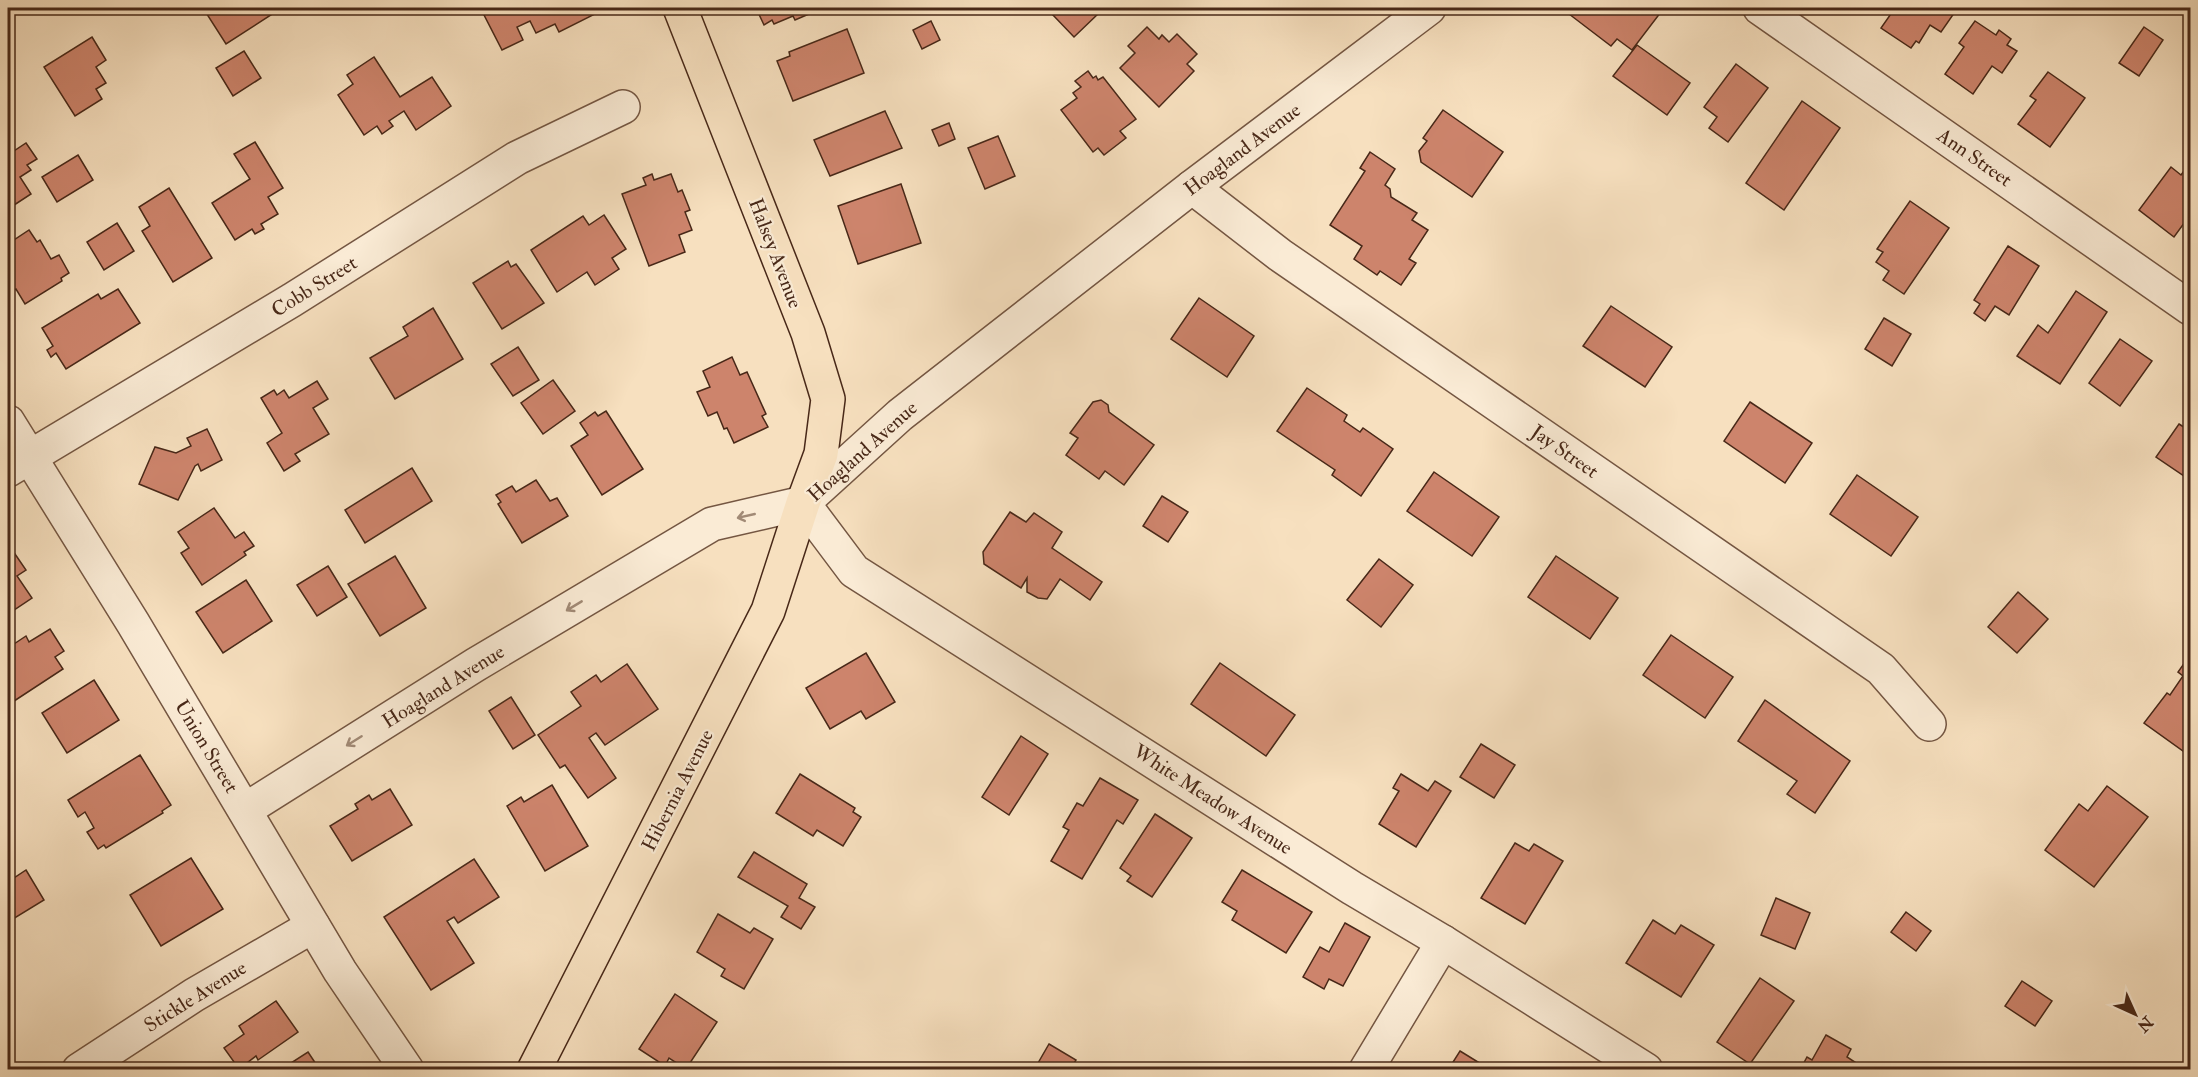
<svg xmlns="http://www.w3.org/2000/svg" width="2198" height="1077" font-family="'IM FELL Double Pica',serif">
  <style>
    .building { fill: #cd846c; stroke: #482818; stroke-width: 1.5 }
    .lines { fill: none; stroke-linecap: round; stroke-linejoin: round }
    .minor-casing { stroke: #745642; stroke-width: 36 }
    .tertiary-casing { stroke: #745642; stroke-width: 36 }
    .primary-casing { stroke: #482818; stroke-width: 36 }
    .minor { stroke: #faebd5; stroke-width: 33 }
    .tertiary { stroke: #faebd5; stroke-width: 33 }
    .primary { stroke: #f7e0bf; stroke-width: 33 }
    .oneway { stroke: #a18a76 }
    .labels { text-anchor: middle; stroke-width: 4.5; stroke-linejoin: round; paint-order: stroke }
    .street-label { font-size: 20px; fill: #482818; stroke: #faebd5 }
  </style>
  <rect width="100%" height="100%" fill="#f7e0bf"/>
  <filter id="stains"><feTurbulence type="fractalNoise" baseFrequency=".00333" numOctaves="4"/><feColorMatrix values="0 0 0 0 .2 0 0 0 0 .09 0 0 0 0 .02 0 0 0 .5 -.17"/></filter>
  <radialGradient id="worn" r=".72"><stop offset=".6" stop-color="#630" stop-opacity="0"/><stop offset="1" stop-color="#630" stop-opacity=".3"/></radialGradient>
  <g class="building">
    <path d="M203 8H275L277 11 226 44Z"/>
    <path d="M489 8H592L595 14 559 32 555 24 536 33 530 21 517 27 523 40 502 50 482 11Z"/>
    <path d="M756 8H823L795 20 793 16 774 24 772 20 764 25Z"/>
    <path d="M1058 8H1097L1101 11 1074 37 1052 14Z"/>
    <path d="M1574 8H1664L1632 50 1617 39 1611 46 1569 14Z"/>
    <path d="M1895 8H1954L1957 9 1941 32 1930 25 1919 43 1916 41 1911 48 1881 28Z"/>
    <path d="M931 21 940 40 922 49 913 30Z"/>
    <path d="M1975 21 1996 35 1999 30 2011 39 2007 45 2017 51 2002 73 1992 66 1973 94 1945 74 1964 47 1959 43Z"/>
    <path d="M1147 27 1159 39 1162 35 1169 42 1177 34 1197 54 1187 64 1194 71 1159 107 1120 68 1135 53 1128 46Z"/>
    <path d="M2144 27 2163 40 2139 76 2119 63Z"/>
    <path d="M847 29 864 73 793 101 777 61 790 56 789 52Z"/>
    <path d="M92 37 106 60 96 67 106 83 96 89 102 99 75 116 44 67Z"/>
    <path d="M1637 45 1690 83 1667 115 1613 76Z"/>
    <path d="M244 51 261 78 233 96 216 68Z"/>
    <path d="M374 57 400 97 432 77 451 106 416 130 404 111 389 121 393 126 382 134 377 126 364 135 338 95 353 84 347 75Z"/>
    <path d="M1736 64 1768 88 1728 142 1709 128 1717 117 1704 107Z"/>
    <path d="M1088 71 1093 78 1096 76 1098 80 1103 77 1136 119 1120 131 1126 138 1104 155 1098 148 1093 152 1061 110 1077 98 1073 93 1081 87 1075 81Z"/>
    <path d="M2048 72 2085 98 2050 147 2018 124 2036 100 2030 96Z"/>
    <path d="M1802 101 1840 128 1784 210 1746 183Z"/>
    <path d="M1443 110 1503 152 1472 197 1421 162 1419 151 1427 141 1423 138Z"/>
    <path d="M885 111 902 148 830 176 814 140Z"/>
    <path d="M949 123 955 139 939 146 932 130Z"/>
    <path d="M998 136 1015 176 985 189 968 148Z"/>
    <path d="M255 142 283 188 268 197 278 214 261 224 264 229 255 234 252 229 235 240 212 203 250 179 234 154Z"/>
    <path d="M26 143 37 159 27 165 31 170 20 177 31 194 8 209V155Z"/>
    <path d="M1370 152 1395 169 1385 185 1390 189 1391 197 1417 213 1412 220 1428 230 1409 259 1416 263 1401 285 1380 271 1377 275 1354 259 1362 246 1330 225 1365 171 1360 168Z"/>
    <path d="M78 155 93 180 57 202 42 177Z"/>
    <path d="M2171 167 2181 175 2187 167 2190 170V215L2174 237 2139 210Z"/>
    <path d="M652 174 654 180 671 174 678 192 682 190 690 210 685 212 692 230 679 235 685 252 649 266 622 194 646 185 643 178Z"/>
    <path d="M901 184 921 243 858 264 838 206Z"/>
    <path d="M169 188 212 258 173 282 142 231 150 226 139 207Z"/>
    <path d="M1910 201 1949 228 1904 294 1883 280 1889 271 1876 262 1883 252 1877 249Z"/>
    <path d="M604 215 626 249 612 258 619 269 595 285 587 272 557 292 531 250 583 216 589 225Z"/>
    <path d="M117 223 134 251 104 270 87 242Z"/>
    <path d="M29 230 37 242 40 240 51 259 59 255 69 273 61 278 62 281 25 304 16 289 11 292 8 286V244Z"/>
    <path d="M2008 246 2039 266 2009 315 1995 306 1985 321 1974 313 1980 304 1974 300Z"/>
    <path d="M508 261 511 267 516 264 544 303 502 329 473 283Z"/>
    <path d="M118 289 140 323 66 369 56 353 51 357 47 350 53 346 42 328 98 294 101 299Z"/>
    <path d="M2076 291 2107 312 2060 384 2017 356 2038 325 2048 333Z"/>
    <path d="M1199 298 1254 336 1227 377 1171 339Z"/>
    <path d="M1611 306 1672 347 1645 387 1583 346Z"/>
    <path d="M433 308 463 359 395 399 370 358 408 336 403 327Z"/>
    <path d="M1884 318 1911 334 1892 366 1865 349Z"/>
    <path d="M2120 339 2152 361 2120 406 2089 383Z"/>
    <path d="M518 347 539 380 513 396 491 364Z"/>
    <path d="M732 357 740 375 747 372 766 414 762 416 768 427 734 443 727 428 724 429 717 412 708 416 697 392 710 387 703 371Z"/>
    <path d="M553 380 575 411 543 434 521 403Z"/>
    <path d="M317 381 328 399 313 408 329 434 295 454 300 461 284 471 267 443 282 433 261 398 274 390 277 395 284 390 289 398Z"/>
    <path d="M1307 388 1347 415 1344 421 1360 432 1363 428 1393 449 1361 496 1332 475 1335 470 1277 431Z"/>
    <path d="M1101 400 1108 405 1109 412 1154 445 1124 485 1105 471 1099 479 1066 455 1078 438 1070 433 1093 402Z"/>
    <path d="M1750 402 1812 443 1785 483 1724 441Z"/>
    <path d="M606 411 643 469 602 495 571 446 588 435 580 423 595 412 598 416Z"/>
    <path d="M2179 424 2190 431V480L2156 457Z"/>
    <path d="M207 429 222 460 201 471 198 464 195 466 178 500 139 484 155 447 176 453 191 446 187 438Z"/>
    <path d="M412 468 432 501 365 543 345 510Z"/>
    <path d="M1434 472 1499 517 1472 556 1407 511Z"/>
    <path d="M1857 475 1918 517 1891 556 1830 514Z"/>
    <path d="M536 480 550 501 557 498 568 516 522 543 498 504 501 502 496 495 512 486 516 492Z"/>
    <path d="M1162 496 1188 512 1168 542 1143 526Z"/>
    <path d="M214 508 235 538 244 532 254 546 244 552 246 555 202 585 181 553 189 548 178 532Z"/>
    <path d="M1010 512 1026 522 1034 513 1062 532 1052 548 1102 582 1090 600 1060 579 1047 599 1038 598 1027 592V578L1021 588 984 564 983 552Z"/>
    <path d="M15 554 26 570 17 576 32 598 8 614V559Z"/>
    <path d="M395 556 426 608 380 636 348 584Z"/>
    <path d="M1556 556 1618 598 1590 639 1528 597Z"/>
    <path d="M1379 559 1413 585 1381 627 1347 600Z"/>
    <path d="M328 566 347 597 317 616 297 585Z"/>
    <path d="M246 580 272 621 223 653 196 612Z"/>
    <path d="M2018 592 2048 619 2017 653 1988 627Z"/>
    <path d="M50 629 64 651 55 657 63 669 8 705V656L10 654 8 648 26 636 29 642Z"/>
    <path d="M1671 635 1733 677 1705 718 1643 675Z"/>
    <path d="M866 653 895 702 866 719 861 711 830 729 806 688Z"/>
    <path d="M2190 655V756L2144 723 2167 693 2170 695 2183 676 2178 672Z"/>
    <path d="M1220 663 1295 715 1266 756 1191 704Z"/>
    <path d="M627 664 658 709 605 745 596 733 589 738 616 778 588 798 565 765 560 768 538 735 581 706 571 692 596 675 601 682Z"/>
    <path d="M94 680 119 720 67 753 42 713Z"/>
    <path d="M511 697 535 735 513 749 489 711Z"/>
    <path d="M1765 700 1850 761 1815 813 1787 794 1797 781 1738 741Z"/>
    <path d="M1021 736 1048 754 1009 815 982 797Z"/>
    <path d="M1481 744 1515 765 1494 798 1460 777Z"/>
    <path d="M140 755 171 805 162 811 163 813 106 848 104 845 98 849 87 832 94 828 85 812 78 817 68 800Z"/>
    <path d="M800 774 855 808 853 812 861 817 843 846 817 830 813 836 776 813Z"/>
    <path d="M1401 774 1428 791 1435 781 1451 791 1416 847 1379 824 1399 791 1393 788Z"/>
    <path d="M1100 778 1138 800 1123 824 1117 820 1082 879 1051 861 1069 830 1063 827 1077 803 1083 806Z"/>
    <path d="M552 785 588 846 545 871 507 806 521 797 524 802Z"/>
    <path d="M2107 786 2148 817 2094 887 2045 850 2079 804 2088 811Z"/>
    <path d="M390 789 412 825 352 861 330 826 358 809 355 804 369 795 372 800Z"/>
    <path d="M1155 814 1192 838 1152 897 1127 881 1131 876 1120 868Z"/>
    <path d="M1515 843 1529 851 1534 844 1563 861 1525 924 1481 898Z"/>
    <path d="M754 852 807 884 799 898 815 907 801 929 781 917 788 906 738 877Z"/>
    <path d="M191 858 223 909 161 946 130 895Z"/>
    <path d="M474 859 499 897 458 923 454 917 447 921 474 963 431 990 384 917Z"/>
    <path d="M26 870 44 900 13 919 8 910V882Z"/>
    <path d="M1242 870 1312 912 1286 953 1232 920 1237 911 1222 902Z"/>
    <path d="M1776 898 1810 913 1795 949 1761 935Z"/>
    <path d="M1906 912 1931 931 1916 951 1891 932Z"/>
    <path d="M718 914 750 933 754 928 773 939 744 989 721 976 725 969 697 952Z"/>
    <path d="M1653 920 1675 934 1681 925 1714 945 1681 997 1626 963Z"/>
    <path d="M1345 923 1370 937 1343 986 1329 979 1324 989 1303 977 1320 947 1329 952Z"/>
    <path d="M1760 978 1794 1001 1750 1064 1717 1042Z"/>
    <path d="M2022 981 2052 1001 2035 1026 2005 1006Z"/>
    <path d="M675 994 717 1022 686 1069 669 1058 665 1066 639 1049Z"/>
    <path d="M276 1001 298 1032 258 1060 256 1056 239 1069 224 1048 244 1034 239 1026Z"/>
    <path d="M1826 1035 1851 1049 1847 1057 1867 1070H1800L1807 1057 1812 1060Z"/>
    <path d="M1049 1044 1076 1060 1070 1070H1034Z"/>
    <path d="M1460 1051 1491 1070H1448Z"/>
    <path d="M308 1052 320 1070H280Z"/>
  </g>
  <g class="lines">
    <g class="minor-casing">
      <g id="minor">
        <path d="M1760 8 2190 308"/>
        <path d="M1192 187 1280 255 1881 669 1929 724"/>
        <path d="M8 422 133 623 340 971 407 1070"/>
        <path d="M8 470 292 300 517 158 623 107"/>
        <path d="M245 810 475 665 712 524 803 503 900 415 1192 187 1429 8"/>
        <path d="M79 1070 194 995 313 926"/>
        <path d="M1366 1070 1443 942"/>
      </g>
    </g>
    <g class="tertiary-casing">
      <path id="tertiary" d="M803 503 854 571 1352 888 1443 942 1646 1070"/>
    </g>
    <g class="primary-casing">
      <path id="primary" d="M534 1070 768 611 803 503 821 454 828 399 808 333 680 8"/>
    </g>
    <use href="#minor" class="minor"/>
    <use href="#tertiary" class="tertiary"/>
    <use href="#primary" class="primary"/>
  </g>
  <defs><path id="oneway-shaft" d="M-6 0H5M1.5-3L5.5 0L1.5 3" fill="none" stroke-width="1.6" stroke-linecap="round" stroke-linejoin="round" transform="scale(1.5)"/></defs>
  <g class="oneway">
    <use href="#oneway-shaft" transform="translate(746 516) rotate(167)"/>
    <use href="#oneway-shaft" transform="translate(574 606) rotate(149)"/>
    <use href="#oneway-shaft" transform="translate(354 741) rotate(148)"/>
  </g>
  <g class="labels">
    <g class="street-label">
      <text transform="translate(1242 149) rotate(-37)" y="7">Hoagland Avenue</text>
      <text transform="translate(1975 157) rotate(35)" y="7">Ann Street</text>
      <text transform="translate(776 253) rotate(69)" y="7">Halsey Avenue</text>
      <text transform="translate(314 286) rotate(-32)" y="7">Cobb Street</text>
      <text transform="translate(862 451) rotate(-42)" y="7">Hoagland Avenue</text>
      <text transform="translate(1565 451) rotate(35)" y="7">Jay Street</text>
      <text transform="translate(443 686) rotate(-32)" y="7">Hoagland Avenue</text>
      <text transform="translate(207 746) rotate(59)" y="7">Union Street</text>
      <text transform="translate(677 790) rotate(-63)" y="7">Hibernia Avenue</text>
      <text transform="translate(1213 799) rotate(33)" y="7">White Meadow Avenue</text>
      <text transform="translate(195 996) rotate(-32)" y="7">Stickle Avenue</text>
    </g>
  </g>
  <rect width="2198" height="1077" fill="none" stroke="#f7e0bf" stroke-width="30"/>
  <rect x="9" y="9" width="2180" height="1059" fill="none" stroke="#482818" stroke-width="3"/>
  <rect x="15" y="15" width="2168" height="1047" fill="none" stroke="#482818" stroke-width="1.5"/>
  <g transform="translate(2135 1014) rotate(135)" stroke="#faebd5" stroke-width="4.5" paint-order="stroke">
  <path d="M0-4.5L10 22L0 15L-10 22Z" fill="#482818"/>
  <text y="-9" font-size="16" font-weight="bold" text-anchor="middle" fill="#482818">N</text>
  </g>
  <rect width="100%" height="100%" filter="url(#stains)"/>
  <rect width="100%" height="100%" fill="url(#worn)"/>
</svg>
